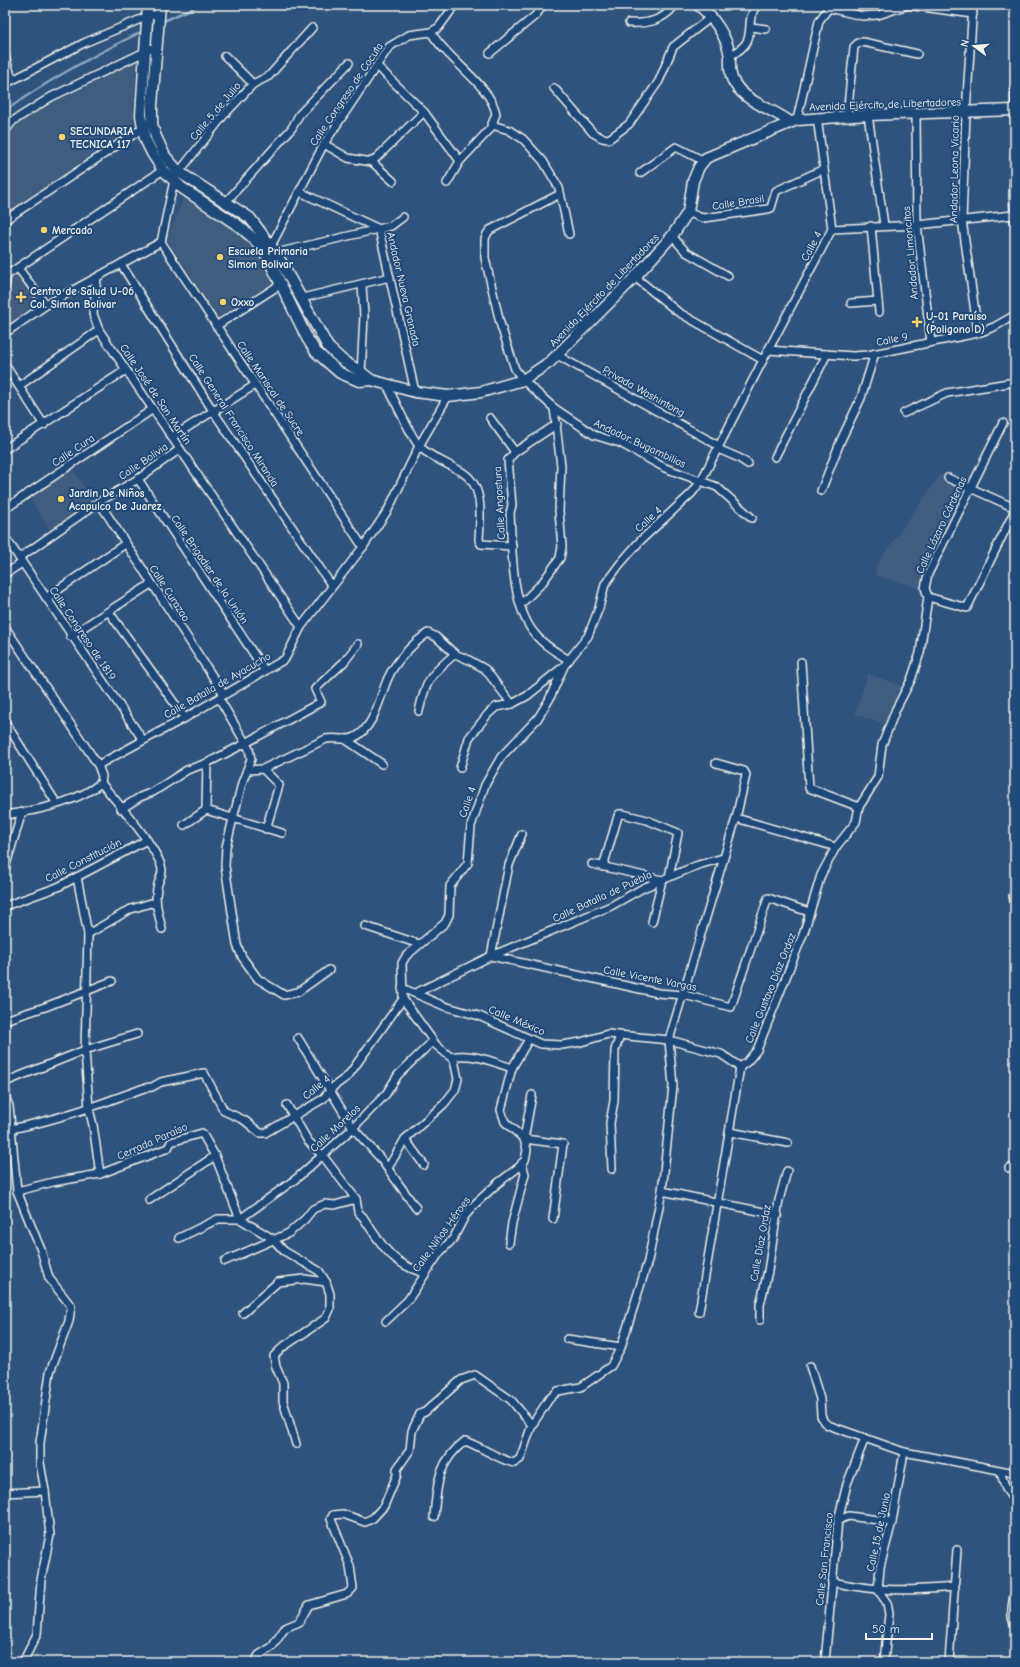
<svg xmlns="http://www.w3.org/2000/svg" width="1020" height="1667" font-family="'Comic Neue',sans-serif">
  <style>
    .built { fill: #3f5d80 }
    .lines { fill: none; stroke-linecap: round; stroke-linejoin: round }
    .stream { stroke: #8da9c0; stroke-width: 2.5 }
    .street-casing { stroke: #f4f1e8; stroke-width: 10 }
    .secondary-casing { stroke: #f4f1e8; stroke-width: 13 }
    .street { stroke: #1f4a7a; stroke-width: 7 }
    .secondary { stroke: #1f4a7a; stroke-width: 10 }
    .poi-dot { fill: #ffd166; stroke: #1f4a7a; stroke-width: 1.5 }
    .labels { text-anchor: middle; stroke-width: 4; stroke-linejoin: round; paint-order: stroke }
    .street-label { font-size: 11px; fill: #f4f1e8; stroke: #1f4a7a }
    .poi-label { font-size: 11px; font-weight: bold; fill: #f4f1e8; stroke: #1f4a7a; text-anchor: start }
  </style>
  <rect width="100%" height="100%" fill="#2e537d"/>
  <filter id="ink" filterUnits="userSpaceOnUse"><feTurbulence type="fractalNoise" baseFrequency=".025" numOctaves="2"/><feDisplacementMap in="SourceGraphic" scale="8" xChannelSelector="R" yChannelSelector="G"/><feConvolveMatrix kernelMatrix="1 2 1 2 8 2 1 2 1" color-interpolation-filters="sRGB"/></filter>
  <g filter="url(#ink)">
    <g class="built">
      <path d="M136 59 133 125 5 216V138L21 121 41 106Z"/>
      <path d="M185 195 252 241 276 280 217 318 167 239Z"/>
      <path d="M18 270 41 303 5 328V291L8 277Z"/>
      <path d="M71 467 93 501 50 530 28 496Z"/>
      <path d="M940 475 966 489 918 588 875 575 876 566Z"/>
      <path d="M868 674 905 687 889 726 855 714Z"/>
    </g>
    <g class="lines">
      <g class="stream">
        <path d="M162 22 199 5"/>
        <path d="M5 111C48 80 94 55 141 32"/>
      </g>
      <g class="street-casing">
        <g id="street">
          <path d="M973 5 966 112 962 220 978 333"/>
          <path d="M829 8 862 16 878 15 908 5 973 14"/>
          <path d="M629 23C647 24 663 21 675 5"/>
          <path d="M751 27 766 29"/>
          <path d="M431 32C446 59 491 85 496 114L490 129 460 161 447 183"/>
          <path d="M490 53 536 15 543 5"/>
          <path d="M5 56 12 79"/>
          <path d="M225 56 253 84"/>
          <path d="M730 56C762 39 741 26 757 5"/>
          <path d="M377 66 424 112 460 161"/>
          <path d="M1015 70V119"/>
          <path d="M5 84 84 43 148 16 159 14"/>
          <path d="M554 88 593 133 602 138 609 139 629 124 659 81 673 47 711 17"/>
          <path d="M916 113 917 225 931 342"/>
          <path d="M868 115 884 225"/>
          <path d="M847 116 854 47 858 43 863 42 917 54"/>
          <path d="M817 117 832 229"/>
          <path d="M797 120 819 21 831 5"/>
          <path d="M492 125 509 130 523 139 543 161 559 188 569 234"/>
          <path d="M5 131 13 121 51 97 157 46"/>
          <path d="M324 144 348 158 372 162"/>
          <path d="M1015 153 1013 194 1015 224"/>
          <path d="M372 162 424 112"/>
          <path d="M372 162 393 181"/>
          <path d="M640 173 676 147 704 161"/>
          <path d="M300 192 379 229 415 392"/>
          <path d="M560 194 490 230 487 234 485 239V258L500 323 515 369 523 380 554 408 594 435 620 443 665 468 717 487 752 518"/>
          <path d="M226 202 292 128 299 115 349 63"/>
          <path d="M688 212 699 217 704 218 768 209 771 208 776 191 824 169"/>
          <path d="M5 220 146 126"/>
          <path d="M871 226 879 312"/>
          <path d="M832 229 917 225 1013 215"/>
          <path d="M672 236 686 252 728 276"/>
          <path d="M161 242 363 547"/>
          <path d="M271 246 324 144 389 47 409 35 431 32 439 27 455 5"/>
          <path d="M276 253 391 226 403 217"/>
          <path d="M121 264 213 411 332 586"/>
          <path d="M18 268 46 305"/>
          <path d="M7 275 163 170"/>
          <path d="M635 277 678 312 763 360"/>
          <path d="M97 278 93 314 99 330 301 627"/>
          <path d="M5 287 7 275 5 272"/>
          <path d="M302 298 390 277"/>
          <path d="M851 303 878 301"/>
          <path d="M216 326 281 284"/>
          <path d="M5 333 46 305 161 242 174 180 179 172 224 115 253 84 269 76 312 28"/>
          <path d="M768 350 853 356 868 355 978 333 994 327 1015 315"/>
          <path d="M557 355 719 446"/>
          <path d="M5 365 44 425"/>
          <path d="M361 374 364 316 362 285"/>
          <path d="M387 385C393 397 413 441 420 447 432 458 448 464 462 472 485 486 480 517 479 540L481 544 512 546"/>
          <path d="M19 386 99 330"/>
          <path d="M904 413 947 393 1015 382"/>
          <path d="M490 418 515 452"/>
          <path d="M557 424 515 452 508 460 512 505 510 513C512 549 511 606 535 634 543 645 558 653 569 660"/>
          <path d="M172 437 255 385"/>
          <path d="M5 449 126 370"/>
          <path d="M718 449 739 458 748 464"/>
          <path d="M775 457 827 354"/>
          <path d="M948 478 1015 508"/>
          <path d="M138 479 265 671"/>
          <path d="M821 491 841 440 861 398 875 353"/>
          <path d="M99 502 224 694"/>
          <path d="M5 509 153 409"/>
          <path d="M5 537 143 740"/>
          <path d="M19 558 99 502 138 479 180 449"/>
          <path d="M5 574 22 563"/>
          <path d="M928 597 967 608 1015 510"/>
          <path d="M46 598 125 544"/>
          <path d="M521 604 542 583 560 558 562 547 559 511 561 466 554 408"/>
          <path d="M109 612 185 718"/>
          <path d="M5 627 98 765 102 776 101 783C77 802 35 811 5 815"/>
          <path d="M70 636 151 584"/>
          <path d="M801 662 809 788 859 807"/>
          <path d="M219 698 249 749 251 759 242 783 226 847 225 866 237 945 242 957 258 979 284 995 298 992 329 970"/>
          <path d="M419 711C426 680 430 675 455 654"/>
          <path d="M5 722 57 804"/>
          <path d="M345 739 382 764"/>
          <path d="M98 765 185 718 285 659 301 627 363 547 388 510 419 446 448 396"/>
          <path d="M460 768 469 738 488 714 496 707 512 704 527 696 563 667"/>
          <path d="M263 769 326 739C335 737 344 741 353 738 374 730 380 696 388 678 395 662 413 643 428 633L436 637 455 654 469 660 485 669 512 704"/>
          <path d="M247 770 263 769 279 785 266 829"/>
          <path d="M101 783C115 800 160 850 162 870 162 877 158 881 157 888 154 902 159 915 162 929"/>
          <path d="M121 809 140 797 153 792 187 770 207 763 246 743 321 702 315 689 344 662 358 644"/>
          <path d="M206 810 207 763"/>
          <path d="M736 818 836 847"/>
          <path d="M184 825 206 810 282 833"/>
          <path d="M592 864 662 880 652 922"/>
          <path d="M603 867 618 816 619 814H623L647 820 678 833 669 877"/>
          <path d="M5 868 22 812"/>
          <path d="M77 877 88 934 131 909 151 903 156 905"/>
          <path d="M1015 892 1013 896 1015 903"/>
          <path d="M5 906 58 887 147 840"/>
          <path d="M365 926 419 944"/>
          <path d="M88 934 85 1050 89 1109 93 1125 100 1174"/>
          <path d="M491 956 611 906 643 888 698 865 723 858"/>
          <path d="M491 956 509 865 522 834"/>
          <path d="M402 988 444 1006 479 1016 541 1044 562 1045 581 1042 608 1034 669 1040 721 1054 740 1067"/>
          <path d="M416 993 491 956 658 993 684 995 731 1007 768 898 809 912"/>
          <path d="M5 1020 45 1007 112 981"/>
          <path d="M298 1038 353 1128 380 1158 416 1208"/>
          <path d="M451 1057C471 1052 493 1062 512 1068"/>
          <path d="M5 1082 85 1050 137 1034"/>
          <path d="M532 1095 524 1139 563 1144 553 1219"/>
          <path d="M5 1096 9 1106 17 1191 41 1250 49 1278 71 1306 69 1321 50 1372 40 1443V1463L45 1491 50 1535 41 1580 37 1634 23 1662"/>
          <path d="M287 1105 308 1141 323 1156 356 1199 358 1212 363 1217C381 1244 392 1265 425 1273"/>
          <path d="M11 1129C60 1119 98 1105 144 1088L152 1087 161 1082 204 1073 224 1111 244 1120 260 1133H265L323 1099 333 1087 348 1076 403 999 402 963 406 956 445 923 449 915 450 886 468 863 471 826 485 785 501 757 538 718 549 700 564 666 588 636 599 608 605 584 620 564 640 541 692 493 701 481 763 360 832 229"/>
          <path d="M730 1132 788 1143"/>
          <path d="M405 1139 424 1165"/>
          <path d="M388 1168 405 1139 444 1104 455 1090 458 1079 454 1060 436 1045 403 999"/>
          <path d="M1009 1168 1015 1169"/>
          <path d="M612 1169 610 1123 614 1101 615 1050 620 1036"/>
          <path d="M17 1191 53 1182 100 1174 168 1148 171 1142 202 1133 215 1156 240 1219 273 1239 284 1251 319 1271 326 1282 330 1294V1309L326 1318 283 1347 274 1356 276 1367 283 1383V1401L296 1444"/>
          <path d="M662 1191 778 1215"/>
          <path d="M149 1200 215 1156"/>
          <path d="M179 1238 218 1219H240L297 1178 353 1128 386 1094 398 1075 433 1041"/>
          <path d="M509 1243 512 1223 525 1174 522 1163"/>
          <path d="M225 1261 289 1233 305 1219 313 1209 325 1204 335 1205 356 1199"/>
          <path d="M699 1312 740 1067 747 1062 757 1050 804 932 821 875 836 847 856 822 859 807 878 777 882 745 896 709 911 680 920 653 928 597 925 588 928 574 1003 423"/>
          <path d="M243 1313 278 1282 304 1279 326 1282"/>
          <path d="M760 1320V1305L768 1271 779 1200 787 1171"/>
          <path d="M386 1321 408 1300 440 1252 453 1239 465 1216 475 1204 498 1183 519 1167 525 1160 527 1150 524 1139 505 1122 501 1110 512 1068 529 1039"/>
          <path d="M567 1339 621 1347"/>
          <path d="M810 1366 820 1399 821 1416 824 1422 828 1425 904 1452 1015 1473"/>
          <path d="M1000 1471 1006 1489 1015 1502"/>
          <path d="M5 1493 45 1491"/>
          <path d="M434 1517C437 1486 437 1462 465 1441 482 1447 497 1459 514 1463L520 1459 532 1425 549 1399 558 1391 581 1387 611 1366 621 1347 627 1328 648 1261 662 1191 673 1086 669 1040 736 818 746 775 744 771 716 763"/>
          <path d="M838 1520 849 1516 892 1522"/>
          <path d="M832 1582C879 1592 908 1591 955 1587"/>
          <path d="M1015 1591C1013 1601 1009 1616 1015 1625"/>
          <path d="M255 1662 259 1655 272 1647 285 1628 299 1622 309 1605 347 1594 353 1588 350 1566 331 1519 333 1515 343 1514 365 1522 373 1518 384 1506 397 1475V1469L410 1450 412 1431 420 1414 425 1412 461 1380 475 1375 511 1400 532 1425"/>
          <path d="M825 1662 838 1520 847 1484 865 1438"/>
          <path d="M884 1662 889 1614 887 1603 878 1590 880 1567 892 1522 904 1452"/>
          <path d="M949 1662 957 1550"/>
        </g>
      </g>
      <g class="secondary-casing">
        <g id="secondary">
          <path d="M148 5 141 115 145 139 153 155 163 170 182 188 239 226 254 239 267 256 307 338 316 352 340 373 359 381 371 380 415 392 448 396 481 392 523 380 550 362 635 277 672 236 688 212 693 181 699 167 706 158 797 120 868 115 1015 110"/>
          <path d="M160 5 152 105V124L156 137 165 156 179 172 250 218 276 253 328 347 342 360 361 372 371 380"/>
          <path d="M698 5C713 16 728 38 730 57 730 66 729 76 735 84 746 102 773 109 790 122"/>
        </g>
      </g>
      <use href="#street" class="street"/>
      <use href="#secondary" class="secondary"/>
    </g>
  </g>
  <g class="poi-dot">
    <circle cx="62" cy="137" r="4"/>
    <circle cx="44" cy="230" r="4"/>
    <circle cx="220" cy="257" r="4"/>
    <path d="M19 291h4v4h4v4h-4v4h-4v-4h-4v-4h4z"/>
    <circle cx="223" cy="302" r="4"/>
    <path d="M915 316h4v4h4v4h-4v4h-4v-4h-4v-4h4z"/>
    <circle cx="61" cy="499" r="4"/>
  </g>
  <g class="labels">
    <g class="street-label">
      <text transform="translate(346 94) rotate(-56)" y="4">Calle Congreso de Cocuta</text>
      <text transform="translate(885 104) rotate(-2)" y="4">Avenida Ejército de Libertadores</text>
      <text transform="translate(215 111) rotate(-50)" y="4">Calle 5 de Julio</text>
      <text transform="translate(954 169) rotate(-89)" y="4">Andador Leona Vicario</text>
      <text transform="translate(738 202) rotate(-9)" y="4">Calle Brasil</text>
      <text transform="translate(811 246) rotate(-62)" y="4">Calle 4</text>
      <text transform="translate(910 253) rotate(-95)" y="4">Andador Limoncitos</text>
      <text transform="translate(404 289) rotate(77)" y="4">Andador Nueva Granada</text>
      <text transform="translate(604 290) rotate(-46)" y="4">Avenida Ejército de Libertadores</text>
      <text transform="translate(892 339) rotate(-11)" y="4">Calle 9</text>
      <text transform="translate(271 388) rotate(56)" y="4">Calle Mariscal de Sucre</text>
      <text transform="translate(644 391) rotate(29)" y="4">Privada Washintong</text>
      <text transform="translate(156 394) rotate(56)" y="4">Calle José de San Martín</text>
      <text transform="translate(234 420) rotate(57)" y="4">Calle General Francisco Miranda</text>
      <text transform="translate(640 443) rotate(25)" y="4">Andador Bugambilias</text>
      <text transform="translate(73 450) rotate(-34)" y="4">Calle Cura</text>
      <text transform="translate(143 461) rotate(-34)" y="4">Calle Bolivia</text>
      <text transform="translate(499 503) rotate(-93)" y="4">Calle Angostura</text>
      <text transform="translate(648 519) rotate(-43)" y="4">Calle 4</text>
      <text transform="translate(941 525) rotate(-65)" y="4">Calle Lázaro Cárdenas</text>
      <text transform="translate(210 569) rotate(56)" y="4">Calle Brigadier de la Unión</text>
      <text transform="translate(170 593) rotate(57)" y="4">Calle Curazao</text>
      <text transform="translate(83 633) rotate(56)" y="4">Calle Congreso de 1819</text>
      <text transform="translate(217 685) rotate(-30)" y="4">Calle Batalla de Ayacucho</text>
      <text transform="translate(467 802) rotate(-71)" y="4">Calle 4</text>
      <text transform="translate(83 860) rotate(-27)" y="4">Calle Constitución</text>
      <text transform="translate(602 896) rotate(-25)" y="4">Calle Batalla de Puebla</text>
      <text transform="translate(650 978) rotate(11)" y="4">Calle Vicente Vargas</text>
      <text transform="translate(770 988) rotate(-68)" y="4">Calle Gustavo Díaz Ordaz</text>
      <text transform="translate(517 1020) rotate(23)" y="4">Calle México</text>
      <text transform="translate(316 1087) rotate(-39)" y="4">Calle 4</text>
      <text transform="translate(335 1128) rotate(-43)" y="4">Calle Morelos</text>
      <text transform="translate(152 1141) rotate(-24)" y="4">Cerrada Paraíso</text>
      <text transform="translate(441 1234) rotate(-54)" y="4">Calle Niños Héroes</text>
      <text transform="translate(760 1243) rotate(-80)" y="4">Calle Díaz Ordaz</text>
      <text transform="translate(878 1532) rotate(-78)" y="4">Calle 15 de Junio</text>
      <text transform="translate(824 1559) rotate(-84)" y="4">Calle San Francisco</text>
    </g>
    <g class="poi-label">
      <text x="70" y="135">SECUNDARIA<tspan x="70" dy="13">TECNICA 117</tspan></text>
      <text x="52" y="234">Mercado</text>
      <text x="228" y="255">Escuela Primaria<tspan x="228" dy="13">Simon Bolivar</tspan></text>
      <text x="30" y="295">Centro de Salud U-06<tspan x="30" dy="13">Col. Simon Bolivar</tspan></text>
      <text x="231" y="306">Oxxo</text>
      <text x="926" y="320">U-01 Paraíso<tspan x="926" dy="13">(Poligono D)</tspan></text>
      <text x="69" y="497">Jardin De Niños<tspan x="69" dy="13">Acapulco De Juarez</tspan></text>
    </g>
  </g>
  <rect width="1020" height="1667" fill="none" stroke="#1f4a7a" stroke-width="20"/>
  <rect x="10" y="10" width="1000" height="1647" fill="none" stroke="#f4f1e8" stroke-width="1.5" filter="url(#ink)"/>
  <g transform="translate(974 46) rotate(286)" stroke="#1f4a7a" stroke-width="3" paint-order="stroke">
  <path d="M0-3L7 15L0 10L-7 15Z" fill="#f4f1e8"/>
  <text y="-6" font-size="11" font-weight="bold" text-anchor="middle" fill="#f4f1e8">N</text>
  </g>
  <path d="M866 1633v6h66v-6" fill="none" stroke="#f4f1e8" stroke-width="2"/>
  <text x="872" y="1633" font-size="12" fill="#f4f1e8" stroke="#1f4a7a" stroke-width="3" paint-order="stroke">50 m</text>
</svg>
